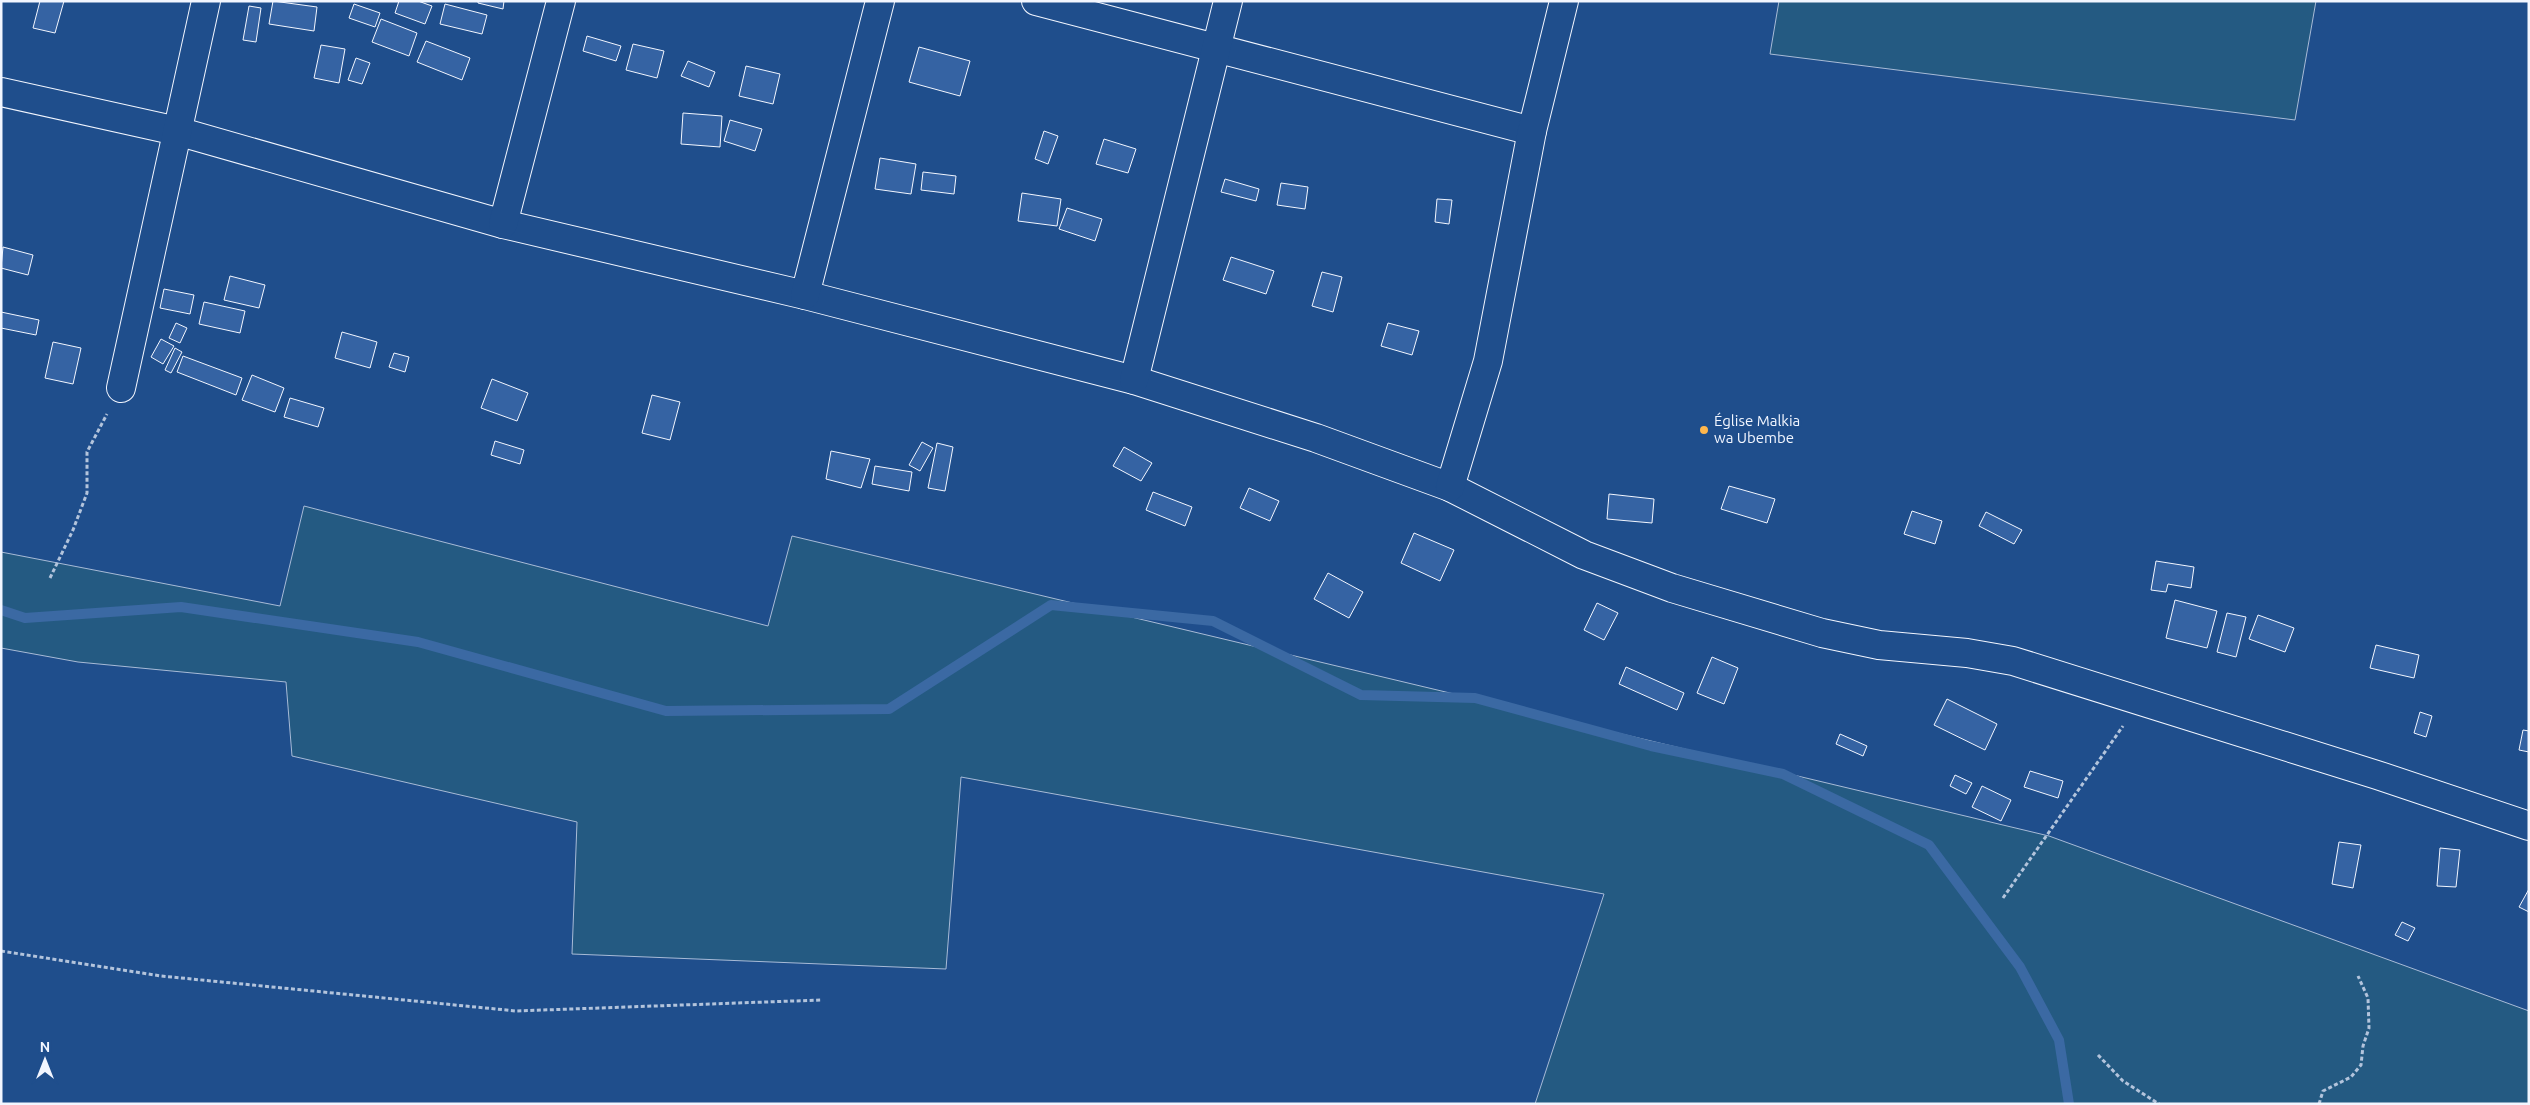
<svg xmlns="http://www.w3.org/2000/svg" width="2530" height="1105" font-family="Ubuntu,sans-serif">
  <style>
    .green { fill: #245a82; stroke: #a8bbd7 }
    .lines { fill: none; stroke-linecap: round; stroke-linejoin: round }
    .stream { stroke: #3b69a3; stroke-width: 10 }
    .building { fill: #3563a3; stroke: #f2f6ff }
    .minor-casing { stroke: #f2f6ff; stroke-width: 30 }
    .path { stroke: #b3c4dc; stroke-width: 3; stroke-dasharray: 4 2.5; stroke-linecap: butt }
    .minor { stroke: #1f4e8c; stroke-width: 28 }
    .poi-dot { fill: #ffb74d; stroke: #1f4e8c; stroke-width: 2 }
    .labels { text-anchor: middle; stroke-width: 4; stroke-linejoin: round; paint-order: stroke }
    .poi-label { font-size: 15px; fill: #f2f6ff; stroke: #1f4e8c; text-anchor: start }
  </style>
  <rect width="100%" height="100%" fill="#1f4e8c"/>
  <g class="green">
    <path d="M1779 1H2316L2295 120 1770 54Z"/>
    <path d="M304 506 768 626 792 536 2049 836 2529 1011V1104H1535L1604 894 961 777 946 969 572 954 577 822 292 756 286 682 78 662 1 648V552L280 606Z"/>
  </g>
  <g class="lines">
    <path class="stream" d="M1 610 25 618 181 607 418 642 666 711 889 709 1051 605 1213 621 1361 695 1475 698 1651 746 1783 774 1929 845 2020 967 2059 1040 2069 1104"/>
  </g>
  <g class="building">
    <path d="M40 1H64L55 33 33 28Z"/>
    <path d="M273 1 317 7 314 31 269 24Z"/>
    <path d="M399 1H418L432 6 425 24 395 13Z"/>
    <path d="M478 1H504L503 9 478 3Z"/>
    <path d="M354 4 380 13 375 27 349 18Z"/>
    <path d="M445 4 487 15 482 34 440 24Z"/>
    <path d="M249 6 261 8 256 42 243 40Z"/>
    <path d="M381 19 417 33 409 56 372 42Z"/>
    <path d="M587 36 621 46 616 61 583 51Z"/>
    <path d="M426 41 470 58 462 80 417 62Z"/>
    <path d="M633 44 664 51 657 78 626 70Z"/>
    <path d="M321 45 345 49 339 83 314 78Z"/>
    <path d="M919 47 970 61 960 96 909 82Z"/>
    <path d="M356 58 370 63 362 84 348 80Z"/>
    <path d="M688 61 715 72 709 87 681 76Z"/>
    <path d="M746 66 780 74 773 104 739 96Z"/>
    <path d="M683 113 722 116 720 147 681 144Z"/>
    <path d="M730 120 762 129 755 151 724 141Z"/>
    <path d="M1044 131 1058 136 1048 164 1035 159Z"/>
    <path d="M1104 139 1136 149 1128 173 1096 164Z"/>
    <path d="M880 158 916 164 911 194 875 189Z"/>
    <path d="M923 172 956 176 954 194 921 190Z"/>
    <path d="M1225 179 1259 189 1256 201 1221 192Z"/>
    <path d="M1281 183 1308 187 1305 209 1277 205Z"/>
    <path d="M1022 193 1061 199 1057 226 1018 221Z"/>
    <path d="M1437 199 1452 200 1449 224 1435 222Z"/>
    <path d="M1067 208 1102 219 1095 241 1059 229Z"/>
    <path d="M3 247 33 255 28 275 1 268Z"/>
    <path d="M1231 257 1274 271 1266 294 1223 280Z"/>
    <path d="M1322 272 1342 277 1333 312 1312 306Z"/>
    <path d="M230 276 265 285 259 308 224 300Z"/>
    <path d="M164 289 194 295 190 314 160 308Z"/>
    <path d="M204 302 245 311 240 333 199 324Z"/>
    <path d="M1 312 39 320 36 335 1 328Z"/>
    <path d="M176 323 187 328 180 343 169 338Z"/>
    <path d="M1388 323 1419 331 1412 355 1381 346Z"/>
    <path d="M342 332 377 342 370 368 335 358Z"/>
    <path d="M161 339 174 346 163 364 151 357Z"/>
    <path d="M53 342 81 348 73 384 45 378Z"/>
    <path d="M175 348 182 352 171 373 165 370Z"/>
    <path d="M394 353 409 357 405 372 389 367Z"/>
    <path d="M183 356 242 378 236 395 177 372Z"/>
    <path d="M252 375 284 388 275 412 242 400Z"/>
    <path d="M492 379 528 393 517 421 481 408Z"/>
    <path d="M652 395 680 402 670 440 642 433Z"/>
    <path d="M290 398 324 408 318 427 284 417Z"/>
    <path d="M495 441 524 450 520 464 491 455Z"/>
    <path d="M922 442 933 448 920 471 909 465Z"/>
    <path d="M937 443 953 447 945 491 928 488Z"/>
    <path d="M1124 447 1152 463 1141 481 1113 466Z"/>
    <path d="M831 451 870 459 861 488 826 479Z"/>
    <path d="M875 466 912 472 909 491 872 484Z"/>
    <path d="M1729 486 1775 499 1767 523 1721 509Z"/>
    <path d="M1249 488 1279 501 1270 521 1240 508Z"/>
    <path d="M1153 492 1192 507 1185 526 1146 510Z"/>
    <path d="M1609 494 1654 499 1652 523 1607 519Z"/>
    <path d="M1912 511 1942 521 1935 544 1904 534Z"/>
    <path d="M1986 512 2022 530 2014 544 1979 526Z"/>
    <path d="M1414 533 1454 550 1440 581 1401 563Z"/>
    <path d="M2156 561 2194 567 2191 588 2168 584 2166 592 2151 590Z"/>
    <path d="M1328 573 1363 592 1349 618 1314 599Z"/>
    <path d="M2175 600 2217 611 2207 648 2166 638Z"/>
    <path d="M1597 603 1618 613 1604 640 1584 630Z"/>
    <path d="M2227 613 2246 617 2236 657 2217 652Z"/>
    <path d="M2258 615 2294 628 2285 652 2249 639Z"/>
    <path d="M2376 645 2419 655 2414 678 2370 668Z"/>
    <path d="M1712 657 1738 668 1724 704 1697 693Z"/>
    <path d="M1626 667 1684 693 1677 710 1619 684Z"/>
    <path d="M1947 699 1997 724 1985 750 1934 725Z"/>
    <path d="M2420 712 2432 716 2426 737 2414 733Z"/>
    <path d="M2523 730 2529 731V752L2519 750Z"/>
    <path d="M1840 734 1867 746 1863 756 1836 744Z"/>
    <path d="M2030 771 2063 781 2058 798 2024 787Z"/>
    <path d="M1955 775 1972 783 1966 794 1950 786Z"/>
    <path d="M1982 786 2011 800 2001 821 1972 807Z"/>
    <path d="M2339 842 2361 845 2353 888 2332 884Z"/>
    <path d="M2440 848 2460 850 2456 887 2437 886Z"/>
    <path d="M2529 889V912L2519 907Z"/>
    <path d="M2402 922 2415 928 2408 941 2395 935Z"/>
  </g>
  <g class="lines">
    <g class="minor-casing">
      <g id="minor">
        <path d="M1036 1 1532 131"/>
        <path d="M1 92 177 131 503 224 805 295 1134 380 1316 438 1450 487 1584 555 1672 588 1822 633 1879 645 1967 653 2013 661 2377 775 2529 826"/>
        <path d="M503 224 561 1"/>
        <path d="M805 295 880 1"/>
        <path d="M1134 380 1228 1"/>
        <path d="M121 388 206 1"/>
        <path d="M1450 487 1488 361 1532 131 1564 1"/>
      </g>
    </g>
    <g class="path">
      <path d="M50 578 73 530 87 493V452L107 414"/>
      <path d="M2003 898 2123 726"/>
      <path d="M1 951 161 976 516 1011 821 1000"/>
      <path d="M2098 1055 2123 1081 2159 1104"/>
      <path d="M2319 1104 2323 1091 2351 1077 2361 1065 2363 1046 2369 1028 2368 998 2358 976"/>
    </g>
    <use href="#minor" class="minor"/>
  </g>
  <circle class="poi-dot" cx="1704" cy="430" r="5"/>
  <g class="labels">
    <g class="poi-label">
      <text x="1714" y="426">Église Malkia<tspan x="1714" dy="17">wa Ubembe</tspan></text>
    </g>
  </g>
  <rect width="2530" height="1105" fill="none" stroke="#f2f6ff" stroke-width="5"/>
  <g transform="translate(45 1060)" stroke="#1f4e8c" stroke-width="4" paint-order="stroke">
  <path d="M0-4L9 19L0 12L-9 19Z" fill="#f2f6ff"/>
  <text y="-8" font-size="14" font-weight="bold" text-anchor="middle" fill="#f2f6ff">N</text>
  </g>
</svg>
